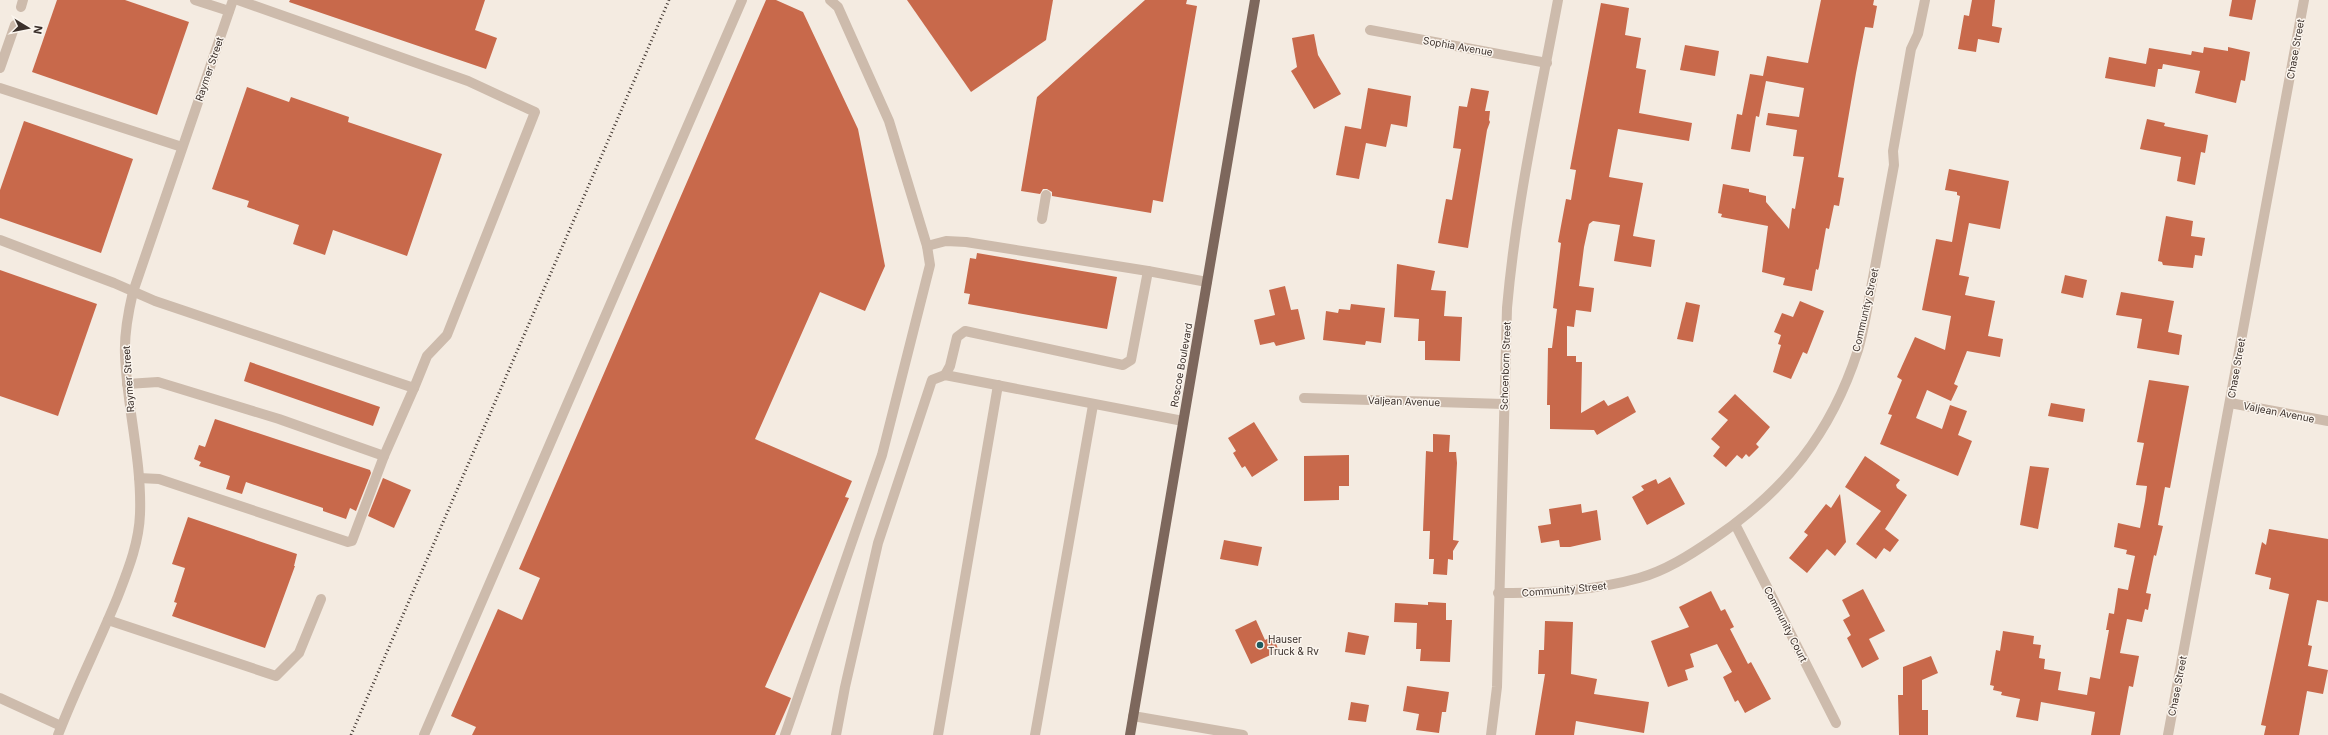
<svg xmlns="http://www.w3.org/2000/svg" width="2328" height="735" font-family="Inter,sans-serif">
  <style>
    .building { fill: #c8694b }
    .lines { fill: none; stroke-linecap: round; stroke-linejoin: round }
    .service { stroke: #cdbbac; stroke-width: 10 }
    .minor { stroke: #cdbbac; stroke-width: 10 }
    .tertiary { stroke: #cdbbac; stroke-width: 10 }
    .primary { stroke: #7d675c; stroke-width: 10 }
    .rail { stroke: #3b302b; stroke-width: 3; stroke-dasharray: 1 3; stroke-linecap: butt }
    .poi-dot { fill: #1f5a5e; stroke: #fbf5ee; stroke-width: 1.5 }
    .labels { text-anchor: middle; stroke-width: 3; stroke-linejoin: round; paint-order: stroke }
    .street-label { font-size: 10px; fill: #3b302b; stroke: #fbf5ee }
    .poi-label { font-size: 10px; fill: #3b302b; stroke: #fbf5ee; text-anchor: start }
  </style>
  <rect width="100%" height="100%" fill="#f4ebe1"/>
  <g class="building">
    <path d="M57 0H125L189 22 157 115 32 72Z"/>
    <path d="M290 0H485L475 30 497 38 486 69 289 2Z"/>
    <path d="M766 0H776L803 12 858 129 885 266 865 311 820 292 755 439 852 481 845 497 849 498 765 687 791 698 789 703 775 735H472L476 727 451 716 498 609 522 620 540 578 519 569Z"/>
    <path d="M907 0H1053L1046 40 971 92Z"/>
    <path d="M1145 0H1187L1186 4 1197 6 1163 202 1153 200 1151 213 1052 196V192L1047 189H1043L1040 194 1021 191 1037 97Z"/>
    <path d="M1821 0H1874L1873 5 1877 6 1873 28 1865 27 1856 73 1838 177 1844 178 1839 206 1834 205 1829 229 1826 228 1819 267 1818 270 1816 269 1812 291 1783 285 1785 278 1762 272 1768 226 1721 217 1722 214 1718 213 1723 184 1749 189V192L1766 196V202L1789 229 1792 208 1795 209 1804 157 1793 156 1797 130 1766 125 1768 113 1799 117 1804 88 1766 81 1759 117 1756 116 1750 152 1731 149 1737 114 1742 115 1750 74 1763 76 1767 56 1808 63Z"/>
    <path d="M1972 0H1995L1992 26 2002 28 1999 43 1978 39 1976 52 1958 49 1964 15 1969 16Z"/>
    <path d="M2232 0H2256L2252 20 2229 16Z"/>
    <path d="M1601 3 1629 8 1625 35 1641 38 1636 68 1646 70 1639 113 1692 123 1689 141 1618 129 1609 177 1643 183 1633 236 1655 240 1651 267 1614 261 1620 225 1593 221 1589 224 1584 247 1579 286 1594 288 1591 312 1576 310 1574 327 1567 326V356H1576V362H1582L1581 413 1604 400 1608 406 1628 396 1636 412 1597 435 1594 430 1550 429V405H1547L1548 348H1552L1557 309 1553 308 1561 243 1558 242 1566 199 1571 200 1576 170 1570 169Z"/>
    <path d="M1314 34 1318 55 1341 94 1314 109 1291 71 1297 67 1292 38Z"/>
    <path d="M1685 45 1719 51 1715 76 1680 70Z"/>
    <path d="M2204 47 2228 51V47L2250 52 2245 81 2241 80 2236 103 2195 93 2200 71 2163 64 2162 69H2158L2155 87 2105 78 2109 57 2146 64 2149 48 2191 55 2192 51 2203 53Z"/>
    <path d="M247 87 289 102 291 97 349 117 348 122 442 154 407 256 333 230 325 255 293 244 299 225 247 207 249 201 212 189Z"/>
    <path d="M1368 88 1411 96 1407 127 1391 124 1386 147 1366 143 1359 179 1336 175 1345 126 1361 129Z"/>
    <path d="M1471 88 1489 91 1485 111H1490L1489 120 1490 122 1487 130 1468 248 1438 243 1446 199 1452 200 1461 149 1453 148 1459 106 1467 107Z"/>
    <path d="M2147 119 2165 123 2164 126 2208 135 2205 153 2201 152 2195 185 2177 181 2181 157 2140 149Z"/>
    <path d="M24 121 133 159 101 253 0 218V190Z"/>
    <path d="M1949 169 2009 181 2000 229 1969 223 1959 275 1969 277 1965 295 1995 301 1988 336 2003 339 2000 357 1967 351 1954 384 1958 386 1951 401 1927 390 1916 418 1942 429 1950 405 1967 411 1958 435 1972 441 1958 476 1880 444 1892 415 1888 414 1902 380 1897 377 1915 337 1945 350 1951 316 1922 310 1936 239 1952 242 1960 196 1957 195V192L1945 190Z"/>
    <path d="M2166 216 2193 221 2191 236 2205 238 2202 256 2195 255 2193 268 2163 265 2162 262 2158 261Z"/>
    <path d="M977 253 1117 277 1107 329 968 304 970 294 964 293 970 258 976 259Z"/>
    <path d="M1397 264 1435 271 1431 290 1446 291 1444 316 1462 317 1460 361 1425 360V341H1418L1419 319 1394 317Z"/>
    <path d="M0 270 97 304 58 416 0 396Z"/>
    <path d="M2065 275 2087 280 2083 298 2061 293Z"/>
    <path d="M1285 286 1291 310 1298 309 1305 339 1276 346 1274 342 1260 345 1254 320 1275 315 1269 290Z"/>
    <path d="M2121 292 2174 301 2168 332 2182 335 2179 355 2137 348 2142 319 2116 315Z"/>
    <path d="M1800 301 1824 311 1807 354 1803 352 1791 379 1773 372 1781 345 1778 344 1781 335 1774 332 1782 313 1793 317Z"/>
    <path d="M1686 302 1700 305 1693 342 1677 339Z"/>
    <path d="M1351 304 1385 308 1381 343 1366 341 1365 345 1323 340 1326 311 1338 313 1339 309 1350 310Z"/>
    <path d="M250 362 380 407 373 426 244 381Z"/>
    <path d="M2149 380 2189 386 2170 488 2165 487 2158 525 2163 526 2156 556 2154 555 2146 593 2151 594 2148 610 2145 609 2142 622 2127 619 2120 653 2139 656 2133 687 2129 686 2120 735H2091L2095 712 2041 702 2038 721 2016 717 2020 699 2001 695 2002 692 1993 690 1994 686 1990 685 1996 650 2000 651 2003 631 2034 636 2033 644 2041 645 2039 658 2045 659 2044 669 2061 672 2058 690 2087 695 2090 677 2100 679 2109 630H2106L2109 613 2114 614 2118 588 2128 590 2135 556 2126 554 2127 550 2114 547 2118 523 2140 528 2145 501 2147 486 2136 485 2144 443 2137 442Z"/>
    <path d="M1735 394 1770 427 1756 444 1759 447 1749 457 1746 454 1742 459 1737 455 1726 467 1713 456 1720 447 1711 439 1728 420 1718 412Z"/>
    <path d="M2051 403 2085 409 2083 422 2048 416Z"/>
    <path d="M215 419 370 470 371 473 356 511 350 508 346 519 323 511V508L246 482 242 494 226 489 230 476 199 466 201 462 194 459 199 445 205 447Z"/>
    <path d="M1254 422 1278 460 1252 477 1245 466 1242 468 1233 453 1236 451 1228 438Z"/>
    <path d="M1433 434 1450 435 1449 452H1456L1457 463 1453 540 1459 541 1453 551V560L1448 559 1447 575 1433 574 1434 559H1429L1430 531H1423L1426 451 1433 452Z"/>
    <path d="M1349 455V486H1339V500L1304 501V456Z"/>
    <path d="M1865 456 1900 480 1896 485 1897 488 1907 495 1885 529 1899 540 1890 552 1884 548 1876 559 1856 544 1881 511 1845 487Z"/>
    <path d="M2030 466 2049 468 2038 529 2020 525Z"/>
    <path d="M1670 477 1685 504 1647 525 1632 497 1644 490 1641 486 1656 479 1658 484Z"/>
    <path d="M383 478 411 490 394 528 368 516Z"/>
    <path d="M1840 494 1846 542 1835 556 1827 549 1807 573 1789 558 1808 535 1804 532 1826 504 1831 508Z"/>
    <path d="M1581 504 1582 513 1597 510 1601 540 1570 547H1560L1559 540 1541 543 1538 526 1551 524 1549 509Z"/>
    <path d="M188 517 297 554 294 566H295L265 648 172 616 177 603 174 602 185 568 172 564Z"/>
    <path d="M2269 529 2328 539V602L2317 600 2308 645 2312 646 2308 666 2328 670 2323 694 2307 691 2299 735H2264L2266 726 2261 725 2289 594 2269 589 2271 578 2255 574 2262 542 2266 545Z"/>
    <path d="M1224 540 1262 547 1258 566 1220 559Z"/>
    <path d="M1863 589 1885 631 1869 639 1879 659 1862 668 1847 638 1851 635 1843 620 1850 616 1842 600Z"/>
    <path d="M1711 591 1721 611 1725 609 1734 627 1730 629 1748 664 1751 662 1771 699 1745 713 1738 700 1735 702 1723 677 1732 672 1717 644 1690 654 1694 667 1685 670 1688 680 1668 687 1651 641 1689 627 1679 607Z"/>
    <path d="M1428 602 1446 603V620H1452L1450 662 1420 661 1421 649H1416L1417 623 1394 622 1395 603 1428 605Z"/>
    <path d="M1256 620 1265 640 1273 636 1279 651 1251 664 1235 630Z"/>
    <path d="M1545 621 1573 622 1571 674 1597 679 1594 694 1649 702 1644 733 1576 721 1574 735H1535L1545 674H1538L1539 650H1544Z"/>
    <path d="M1348 632 1369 636 1365 655 1345 652Z"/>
    <path d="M1931 656 1938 673 1922 680V710H1928V735H1899L1898 695H1903V667Z"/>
    <path d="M1407 686 1449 692 1446 712H1442L1439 733 1416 730 1419 714 1403 711Z"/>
    <path d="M1351 702 1369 705 1366 722 1348 720Z"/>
  </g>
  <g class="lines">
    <g class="service">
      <path d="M195 0 229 11"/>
      <path d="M238 0 468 81 535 112 447 335 427 356 414 388"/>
      <path d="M21 7 23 0"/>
      <path d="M0 68 15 25"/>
      <path d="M0 88 182 147"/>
      <path d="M1042 219 1046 195"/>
      <path d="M0 240 114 283 155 301 414 388 384 456 352 541 348 542 159 479 139 478"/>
      <path d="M927 246 946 241 966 242 1148 271"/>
      <path d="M945 375 950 366 957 337 965 331 1123 365 1131 360 1148 271 1207 282"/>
      <path d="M127 384 158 382 279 419 384 456"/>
      <path d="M108 620 276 676 299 653 321 599"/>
      <path d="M0 698 61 726"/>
      <path d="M424 735 742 0"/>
      <path d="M785 735 882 455 930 265 927 246 889 121 838 7 830 0"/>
      <path d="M836 735 845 687 878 543 932 380 945 375 1183 421"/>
      <path d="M938 735 998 385"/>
      <path d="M1035 735 1093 405"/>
    </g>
    <g class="minor">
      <path d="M1370 30 1547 63"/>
      <path d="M1304 398 1504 404"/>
      <path d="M2230 403 2328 421"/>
      <path d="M1735 524 1836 723"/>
      <path d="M1498 593C1546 593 1593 591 1639 578 1665 571 1690 555 1712 540 1785 491 1831 434 1858 350 1865 326 1868 302 1873 278 1880 241 1887 203 1894 165L1893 151 1911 49 1918 34 1925 0"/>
      <path d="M1133 716 1243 735"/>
      <path d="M58 735C76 688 99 643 118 596 128 570 139 543 140 514 142 461 127 408 125 355 124 333 128 313 133 292L233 0"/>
      <path d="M1491 735 1497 687 1507 308C1516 204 1539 102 1558 0"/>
    </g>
    <path class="tertiary" d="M2168 735 2304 0"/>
    <path class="primary" d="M1130 735 1255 0"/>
    <path class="rail" d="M351 735 669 0"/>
  </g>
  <circle class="poi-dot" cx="1260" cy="645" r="4"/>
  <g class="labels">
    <g class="street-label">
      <text transform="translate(1458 46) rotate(10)" y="4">Sophia Avenue</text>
      <text transform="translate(2295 49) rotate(-80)" y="4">Chase Street</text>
      <text transform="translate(209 69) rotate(-71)" y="4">Raymer Street</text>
      <text transform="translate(1865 310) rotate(-77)" y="4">Community Street</text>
      <text transform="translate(1181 365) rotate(-80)" y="4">Roscoe Boulevard</text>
      <text transform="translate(1505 366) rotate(-88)" y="4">Schoenborn Street</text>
      <text transform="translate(2236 368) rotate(-80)" y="4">Chase Street</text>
      <text transform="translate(128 379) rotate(-94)" y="4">Raymer Street</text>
      <text transform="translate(1404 401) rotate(2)" y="4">Valjean Avenue</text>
      <text transform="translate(2279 412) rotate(11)" y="4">Valjean Avenue</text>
      <text transform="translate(1564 589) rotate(-5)" y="4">Community Street</text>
      <text transform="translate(1786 624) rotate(63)" y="4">Community Court</text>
      <text transform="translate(2177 686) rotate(-79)" y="4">Chase Street</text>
    </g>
    <g class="poi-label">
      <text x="1268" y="643">Hauser<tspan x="1268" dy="12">Truck &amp; Rv</tspan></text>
    </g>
  </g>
  <g transform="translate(28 28) rotate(100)" stroke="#fbf5ee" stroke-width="3" paint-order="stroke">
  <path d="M0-3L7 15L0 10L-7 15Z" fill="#3b302b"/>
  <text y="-6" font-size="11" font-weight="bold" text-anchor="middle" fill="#3b302b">N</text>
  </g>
</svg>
